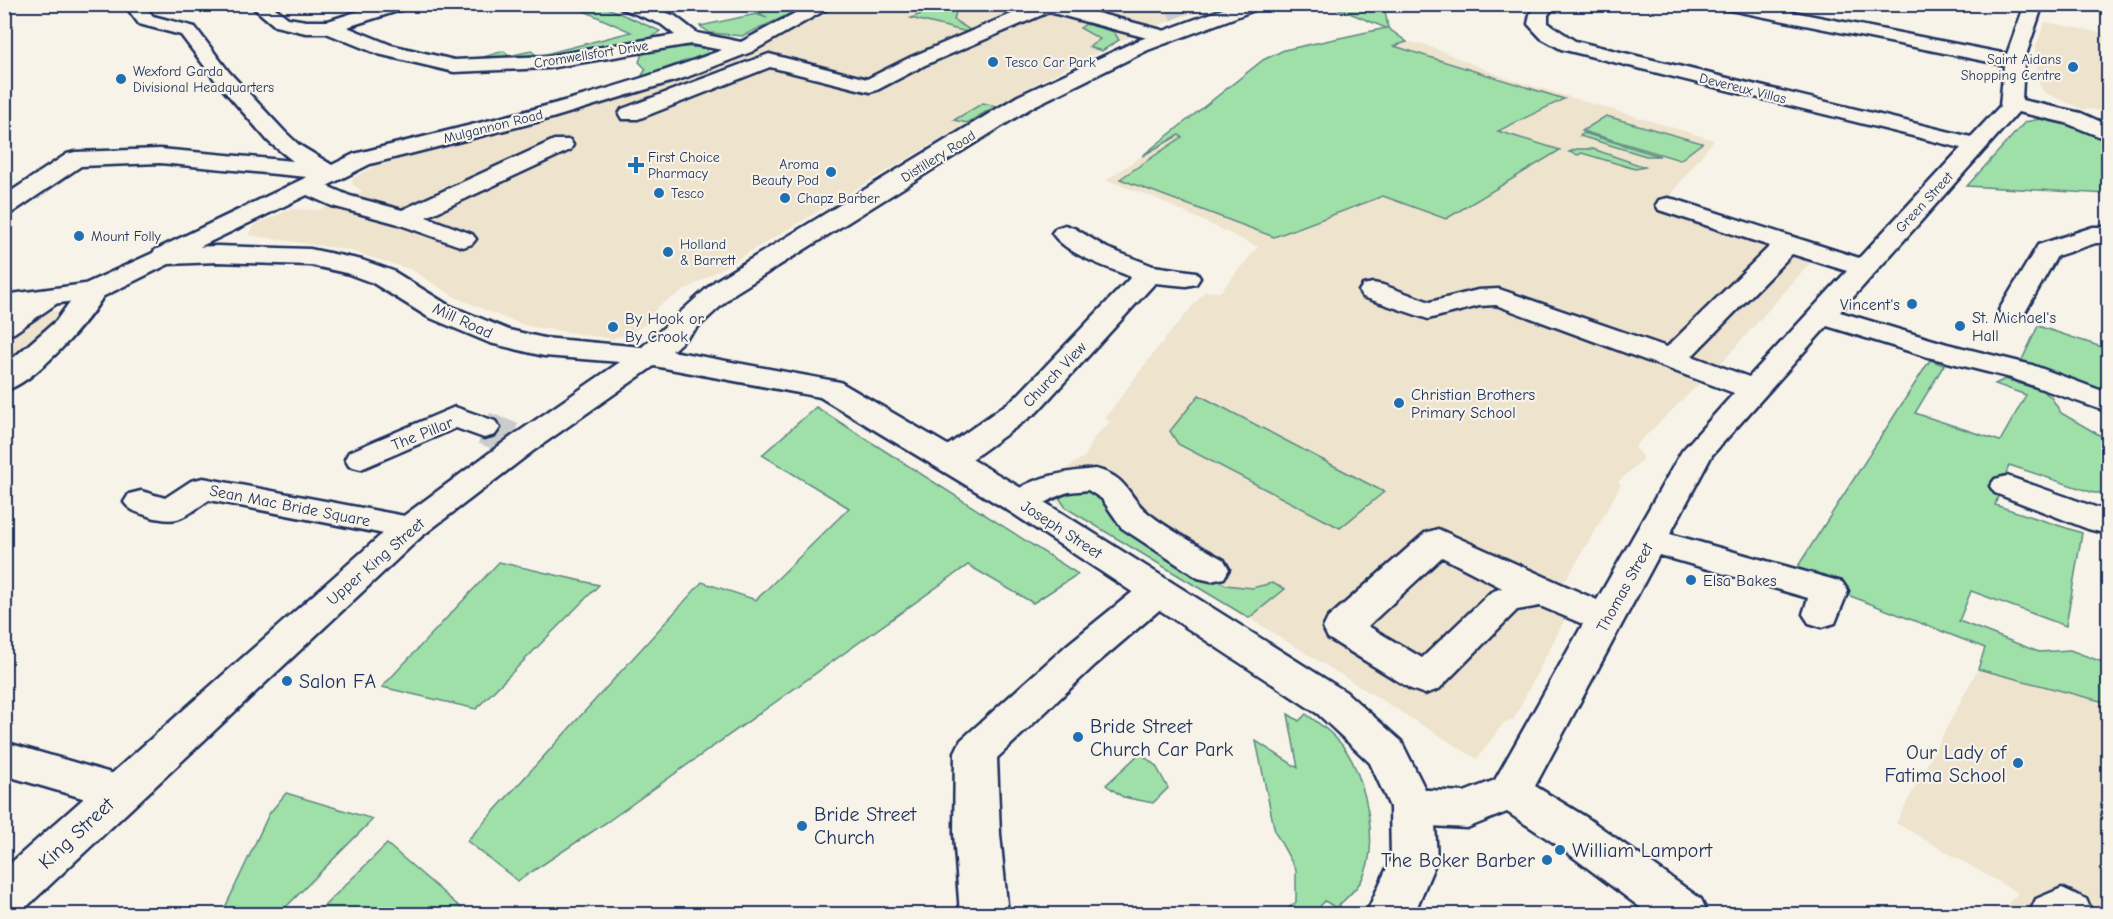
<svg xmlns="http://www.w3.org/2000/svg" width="2113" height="919" font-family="'Comic Neue',sans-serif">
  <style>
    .built { fill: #eee3cd }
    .green { fill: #9fdfa8; stroke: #5d8783; stroke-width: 1.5 }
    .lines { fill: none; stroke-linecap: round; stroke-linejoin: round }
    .minor-tunnel-far1 { stroke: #cbcccc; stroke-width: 20; stroke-dasharray: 20 10; stroke-linecap: butt }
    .minor-tunnel { stroke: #cbcccc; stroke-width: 33; stroke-dasharray: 33 16; stroke-linecap: butt }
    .minor-casing { stroke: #1b2f5e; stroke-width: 5 }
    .major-casing { stroke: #1b2f5e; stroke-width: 5 }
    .minor { fill: #f7f3e8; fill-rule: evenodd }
    .major { fill: #f7f3e8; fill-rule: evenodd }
    .poi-dot { fill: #1f6fb2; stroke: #f7f3e8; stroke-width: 2 }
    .labels { text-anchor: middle; stroke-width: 4.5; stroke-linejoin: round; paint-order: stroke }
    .far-street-label { font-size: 14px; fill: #1b2f5e; stroke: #f7f3e8 }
    .far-poi-label { font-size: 14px; fill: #1b2f5e; stroke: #f7f3e8; text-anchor: start }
    .poi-label { font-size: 16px; fill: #1b2f5e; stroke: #f7f3e8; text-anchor: start }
    .street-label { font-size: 16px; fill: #1b2f5e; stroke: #f7f3e8 }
    .near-poi-label { font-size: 20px; fill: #1b2f5e; stroke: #f7f3e8; text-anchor: start }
    .near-street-label { font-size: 20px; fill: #1b2f5e; stroke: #f7f3e8 }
  </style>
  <rect width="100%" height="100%" fill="#f7f3e8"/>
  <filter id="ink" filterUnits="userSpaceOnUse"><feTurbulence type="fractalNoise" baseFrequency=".0167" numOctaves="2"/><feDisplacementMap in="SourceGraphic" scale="12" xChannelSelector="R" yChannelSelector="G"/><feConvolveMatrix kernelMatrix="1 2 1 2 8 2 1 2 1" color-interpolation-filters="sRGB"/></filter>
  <g filter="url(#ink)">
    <g class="built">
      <path d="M843 5H1220L1169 21 1116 43 1025 89 658 306 646 324 629 334 612 339 528 326 507 319 457 298 412 270 348 250 248 235 253 226 291 209 318 210 363 191 352 184 353 178 375 166 623 98 676 81 757 50Z"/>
      <path d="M2045 22 2108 34V111L2082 109 2045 93 2039 85 2035 49Z"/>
      <path d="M1388 28 1407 42 1424 44 1506 78 1714 140 1667 199 1830 258 1811 262 1723 361 1635 446 1643 459 1618 482 1621 484 1604 515 1561 588 1566 617 1513 720 1504 722 1477 759 1259 624 1036 490 1085 456 1095 436 1110 422 1105 418 1155 351 1205 291 1220 292 1258 247 1153 197 1106 180 1142 156 1263 60 1284 50Z"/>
      <path d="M61 311 31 346 5 366V313Z"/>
      <path d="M1978 669 2108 703V914H1998L2018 893 1896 823Z"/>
    </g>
    <g class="green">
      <path d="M571 5H601L660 31C641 52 515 58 482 60L483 57 504 51 509 56 531 51 538 56 631 32Z"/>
      <path d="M743 5H810L742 36 710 33 700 26 756 14 767 18Z"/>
      <path d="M943 5H969L965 6 968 8 956 12 954 20 970 30 967 32 911 18Z"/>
      <path d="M1330 5H1384L1388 28 1407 42 1394 46 1564 99 1498 131 1560 150 1446 219 1383 196 1274 237 1120 179 1182 137 1179 135 1142 156 1263 60 1284 50 1386 28Z"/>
      <path d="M1086 24 1114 32 1119 40 1102 51 1089 47 1100 39 1080 28Z"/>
      <path d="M676 46 706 48 708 53 641 77 646 69 639 62 643 51Z"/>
      <path d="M983 103 996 106 967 123 954 120Z"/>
      <path d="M1606 116 1702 143 1680 160 1582 131Z"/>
      <path d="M2040 119 2076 127 2108 142V194L1967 186 2025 122Z"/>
      <path d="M1584 133 1660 156H1646L1580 136Z"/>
      <path d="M1577 149H1593L1645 167 1635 169 1582 153 1578 155 1569 152Z"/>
      <path d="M2038 326 2108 349V394L2019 366Z"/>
      <path d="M1930 360 1944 365 1915 413 2000 441 2026 395 1995 384 2005 379 2043 391 2051 397 2061 413 2108 440V493H2094L2009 465 1995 505 2082 533 2066 626 1971 591 1959 621 2039 652 2070 650 2108 664V703L1978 669 1985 648 1793 574Z"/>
      <path d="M1199 395 1384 492 1340 528 1178 444 1170 431Z"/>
      <path d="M816 407 1078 574 1033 603 968 565 607 822 518 881 467 841 702 582 756 600 849 508 762 455Z"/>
      <path d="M1090 486 1102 494 1126 529 1226 585 1252 588 1272 583 1285 589 1249 618 1066 508 1057 494Z"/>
      <path d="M499 562 599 585 476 709 382 687Z"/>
      <path d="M1288 714 1299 721 1306 714C1321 725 1337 736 1347 752 1366 782 1381 848 1361 881 1355 891 1344 900 1336 908L1325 901 1313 914H1281L1296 902V870L1275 832 1256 741 1298 768Z"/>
      <path d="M1140 753 1156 766 1168 788 1153 803 1123 797 1106 785Z"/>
      <path d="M286 793 373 819 279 914H222L269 814Z"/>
      <path d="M387 844 468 914H316Z"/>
    </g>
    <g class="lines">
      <path class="minor-tunnel-far1" d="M1167 12 1182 4"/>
      <path class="minor-tunnel" d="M484 428 512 439"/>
      <g class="minor-casing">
        <g id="minor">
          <path d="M124 4H143L153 16 195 27 229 72 285 132 299 145 332 165 354 154C477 123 603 96 722 50L691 44 549 68 454 72 378 54 326 33H306L275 26 249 4H270L288 18 306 21H328L381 4H410L407 8 347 27 391 45 454 60 549 56 675 35 661 24 620 8 617 4H644L675 16 697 33 741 42 812 4H836L751 52 687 77 552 118 370 164 327 186 350 196 402 210 554 140H570L573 145 570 150 426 217 472 234 476 239 472 244 463 247 454 244 395 223 332 206 307 195 164 264 155 262 151 256 155 250 307 177 160 163 81 166 13 212 4 214V196L67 154 75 152 160 149 293 161 269 142 215 80 181 35 139 24Z"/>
          <path d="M1035 4H1063L1173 33 1176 37 1166 43 1049 12 925 65 877 90 870 92 770 67 638 119H622L619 114 622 109 769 54 867 79 911 57Z"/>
          <path d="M1537 4H1556L1548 15V23L1575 41 1971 137 2000 106 2004 65 1720 8 1717 4H1770L1778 9 2007 54 2025 4H2043L2024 61 2022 100 2081 113 2108 125V140L2066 123 2018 112 1840 312 1947 344 2032 365 2108 393V412L2011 378 1928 357 1827 326 1712 455 1670 534 1842 582 1848 591 1835 623 1822 627 1809 623 1803 614 1808 598 1659 555 1535 786 1589 819 1701 899 1708 914H1649L1557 845 1507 812 1467 828 1412 825 1396 820 1390 807 1396 794 1412 789 1464 792 1495 780 1583 624 1540 606 1517 610 1439 689 1425 694 1411 689 1328 638 1323 628 1328 618 1425 533 1438 529 1597 600 1682 451 1734 393 1496 305 1479 306 1428 319 1363 297 1359 291 1363 285 1373 283 1383 285 1430 302 1478 290 1499 289 1667 347 1770 246 1659 210 1656 205 1659 200 1668 198 1677 200 1859 258 1961 148 1561 49 1541 38 1528 24 1530 14ZM1792 254 1847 271 1749 377 1692 356ZM1442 557 1502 588 1491 592 1422 658 1368 626Z"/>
          <path d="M1065 225 1074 228 1107 248 1153 266 1196 272 1200 278 1196 284 1186 286 1155 283 1037 412 961 467 949 470 937 467 932 460 937 453 1015 398 1131 277C1106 266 1068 256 1052 233L1056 228Z"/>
          <path d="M2093 227H2108V243H2096L2057 256 2023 316 2013 318 2003 316 1999 310 2038 245Z"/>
          <path d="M92 283 102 285 106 291C91 320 35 383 4 391V366L56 321 82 285Z"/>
          <path d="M46 290 56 292 60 298 56 304 14 333 4 335V314L36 292Z"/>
          <path d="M455 407 495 421 500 428 495 435 484 438 456 428 361 469 349 466 345 459 349 452Z"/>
          <path d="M1095 469C1129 477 1126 495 1148 513 1170 531 1199 545 1224 560L1229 569 1224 578 1211 581 1198 578 1122 528 1102 499 1088 490C1082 491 1075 491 1069 492 1046 498 1034 517 1009 511L1004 503C1021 477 1066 472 1095 469Z"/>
          <path d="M2007 476 2098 508 2108 505V530L2100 532 2088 529 1995 493 1990 486 1995 479Z"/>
          <path d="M203 478 410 517 422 520 428 528 422 536 410 539 209 500C184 517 179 525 148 516 137 512 130 511 124 502L129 494 141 491 165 498 191 481Z"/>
          <path d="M1158 578 1171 582 1177 591 1171 600 1095 665 997 758 1000 834 1008 914H960L954 834 955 752 961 740 1067 645 1145 582Z"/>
          <path d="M4 742 135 780 142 792 135 804 120 809 4 775Z"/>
          <path d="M2062 888 2086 899 2093 914H2029L2036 899Z"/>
        </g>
      </g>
      <g class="major-casing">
        <path id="major" d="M1236 4H1263L1260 8 1148 50 1034 106 735 293 672 351 840 382 1033 495 1346 692 1401 741 1434 807 1437 859 1414 914H1366L1391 859 1390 807 1370 763 1318 714 1009 511 820 397 654 366 533 451 422 536 21 912 4 914V869L398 520 511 437 620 362 544 356 490 343 428 317 373 283 346 273 310 265 217 262 169 264 102 297 4 311V295L85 284 164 248 217 246 310 249 362 260 393 271 448 305 509 330 544 338 642 347 715 281 1018 96 1134 42Z"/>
      </g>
      <use href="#minor" class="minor"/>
      <use href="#major" class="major"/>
    </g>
  </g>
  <g class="poi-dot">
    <circle cx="993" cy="62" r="6"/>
    <circle cx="2073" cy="67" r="6"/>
    <circle cx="121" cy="79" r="6"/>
    <path d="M633 156h6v6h6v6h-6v6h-6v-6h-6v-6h6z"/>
    <circle cx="831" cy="172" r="6"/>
    <circle cx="659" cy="193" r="6"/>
    <circle cx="785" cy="198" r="6"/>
    <circle cx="79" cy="236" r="6"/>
    <circle cx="668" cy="252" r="6"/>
    <circle cx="1912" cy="304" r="6"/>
    <circle cx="1960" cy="326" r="6"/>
    <circle cx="613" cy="327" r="6"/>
    <circle cx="1399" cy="403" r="6"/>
    <circle cx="1691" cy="580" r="6"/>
    <circle cx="287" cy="681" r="6"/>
    <circle cx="1078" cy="737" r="6"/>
    <circle cx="2018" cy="763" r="6"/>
    <circle cx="802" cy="826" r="6"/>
    <circle cx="1560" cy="850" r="6"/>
    <circle cx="1547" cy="860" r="6"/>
  </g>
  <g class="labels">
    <g class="far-street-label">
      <text transform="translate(591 54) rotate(-9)" y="5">Cromwellsfort Drive</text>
      <text transform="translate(1743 88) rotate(14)" y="5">Devereux Villas</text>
      <text transform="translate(493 126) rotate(-14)" y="5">Mulgannon Road</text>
      <text transform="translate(938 156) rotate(-32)" y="5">Distillery Road</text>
      <text transform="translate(1924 202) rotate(-47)" y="5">Green Street</text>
    </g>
    <g class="far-poi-label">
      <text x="2061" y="64" text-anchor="end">Saint Aidans<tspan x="2061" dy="16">Shopping Centre</tspan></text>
      <text x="1005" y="67">Tesco Car Park</text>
      <text x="133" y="76">Wexford Garda<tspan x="133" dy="16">Divisional Headquarters</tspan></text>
      <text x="648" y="162">First Choice<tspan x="648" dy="16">Pharmacy</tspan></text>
      <text x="819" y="169" text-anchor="end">Aroma<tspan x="819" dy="16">Beauty Pod</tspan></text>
      <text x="671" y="198">Tesco</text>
      <text x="797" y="203">Chapz Barber</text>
      <text x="91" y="241">Mount Folly</text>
      <text x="680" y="249">Holland<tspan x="680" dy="16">&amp; Barrett</tspan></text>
    </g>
    <g class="poi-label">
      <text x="1900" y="310" text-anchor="end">Vincent's</text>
      <text x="1972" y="323">St. Michael's<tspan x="1972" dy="18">Hall</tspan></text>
      <text x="625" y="324">By Hook or<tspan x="625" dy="18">By Crook</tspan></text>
      <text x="1411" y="400">Christian Brothers<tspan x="1411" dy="18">Primary School</tspan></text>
      <text x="1703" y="586">Elsa Bakes</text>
    </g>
    <g class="street-label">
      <text transform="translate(463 320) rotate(25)" y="6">Mill Road</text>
      <text transform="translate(1054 374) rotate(-46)" y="6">Church View</text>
      <text transform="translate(422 433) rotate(-22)" y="6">The Pillar</text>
      <text transform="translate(290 505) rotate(11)" y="6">Sean Mac Bride Square</text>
      <text transform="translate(1062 529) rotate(33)" y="6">Joseph Street</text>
      <text transform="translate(375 561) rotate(-41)" y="6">Upper King Street</text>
      <text transform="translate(1624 587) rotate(-61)" y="6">Thomas Street</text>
    </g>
    <g class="near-poi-label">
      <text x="299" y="688">Salon FA</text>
      <text x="1090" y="733">Bride Street<tspan x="1090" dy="23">Church Car Park</tspan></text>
      <text x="2006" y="759" text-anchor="end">Our Lady of<tspan x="2006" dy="23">Fatima School</tspan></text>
      <text x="814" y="821">Bride Street<tspan x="814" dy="23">Church</tspan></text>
      <text x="1572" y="857">William Lamport</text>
      <text x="1535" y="867" text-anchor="end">The Boker Barber</text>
    </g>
    <g class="near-street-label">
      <text transform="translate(76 833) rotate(-43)" y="7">King Street</text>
    </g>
  </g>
  <rect width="2113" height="919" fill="none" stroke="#f7f3e8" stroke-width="24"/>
  <rect x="12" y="12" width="2089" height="895" fill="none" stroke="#1b2f5e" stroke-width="2" filter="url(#ink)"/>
</svg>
